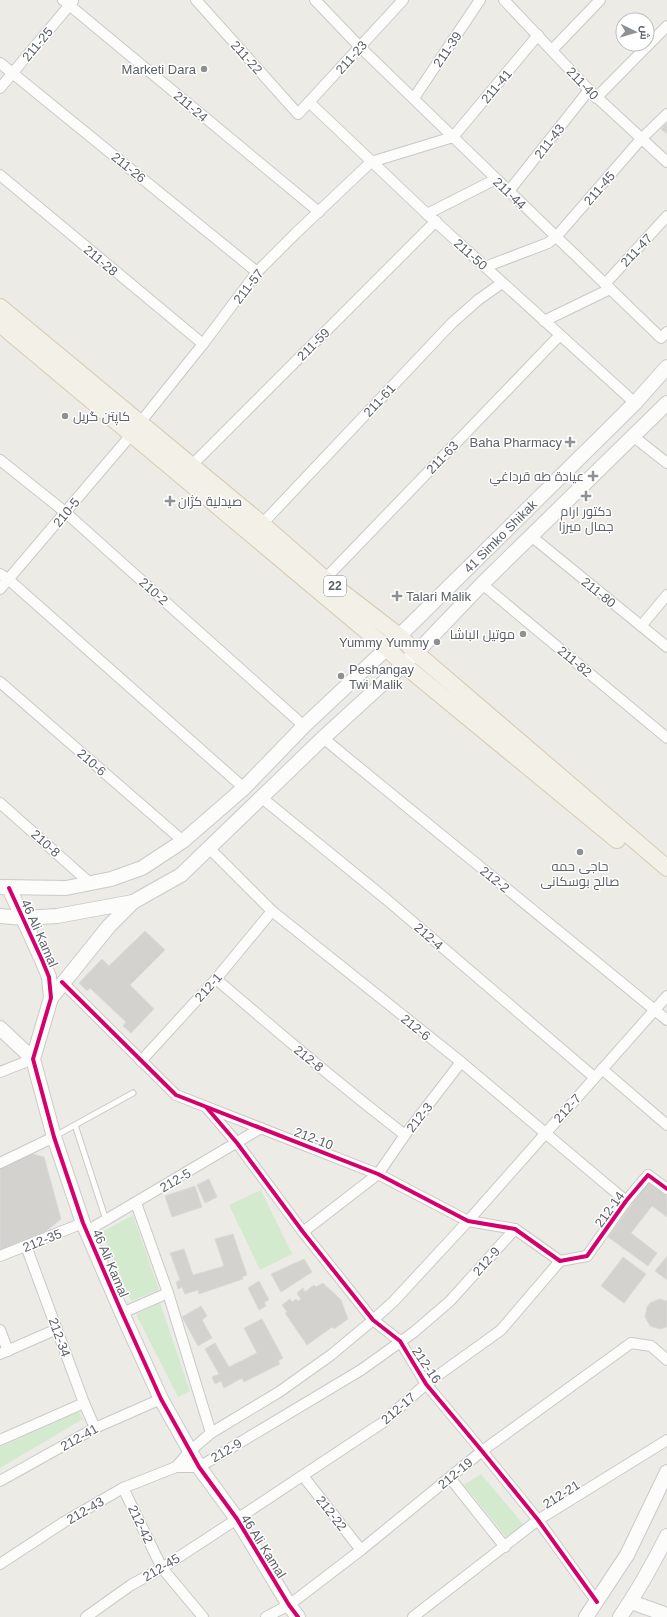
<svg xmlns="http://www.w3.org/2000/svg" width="667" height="1617" font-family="Arial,Cairo,sans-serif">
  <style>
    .green { fill: #d4eacf }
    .building { fill: #d3d2cf; stroke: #dcdad6 }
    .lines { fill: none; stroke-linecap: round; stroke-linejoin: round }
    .lane-casing { stroke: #c9c9c9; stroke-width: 7 }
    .street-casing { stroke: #c9c9c9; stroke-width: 12 }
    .secondary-casing { stroke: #cacaca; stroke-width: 16 }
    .primary-casing { stroke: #d7cbb2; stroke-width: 18 }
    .lane { stroke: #fcfcfb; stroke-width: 5 }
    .street { stroke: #fcfcfb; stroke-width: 10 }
    .secondary { stroke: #fcfcfb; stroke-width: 14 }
    .primary { stroke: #f3f0e8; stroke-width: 16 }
    .cycleway-casing { stroke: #fff; stroke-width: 6 }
    .cycleway { stroke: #d6006c; stroke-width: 4 }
    .poi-dot { fill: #8e9193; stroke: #fff; stroke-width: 1.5 }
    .labels { text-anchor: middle; stroke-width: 3; stroke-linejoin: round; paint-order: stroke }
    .shield { fill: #fff; stroke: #8c9094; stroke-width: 1 }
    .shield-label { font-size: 12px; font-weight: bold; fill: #5b6166 }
    .street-label { font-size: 13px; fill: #5b6166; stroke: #fff }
    .poi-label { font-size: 13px; fill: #5b6166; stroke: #fff; text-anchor: end }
  </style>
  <rect width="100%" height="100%" fill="#edebe6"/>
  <g class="green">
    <path d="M261 1190 292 1254 260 1270 229 1205Z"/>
    <path d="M133 1215 159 1290 131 1301 102 1232Z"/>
    <path d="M160 1303 190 1391 178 1397 136 1314Z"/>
    <path d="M79 1412 83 1419 0 1468V1447Z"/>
    <path d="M481 1474 524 1525 506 1537 464 1485Z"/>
  </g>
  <g class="building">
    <path d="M667 123V134L661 129Z"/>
    <path d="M145 931 165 950 130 985 154 1009 131 1033 123 1026 126 1022 90 988 87 991 79 983 102 959 109 966Z"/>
    <path d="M33 1154 44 1157 61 1219 45 1232 0 1250V1168Z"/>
    <path d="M209 1179 217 1197 205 1203 197 1185Z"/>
    <path d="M648 1182 667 1196V1217L652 1206 631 1233 657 1253 648 1266 608 1237Z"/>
    <path d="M195 1186 202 1207 172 1217 165 1196Z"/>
    <path d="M233 1234 247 1275 242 1277 243 1279 199 1294 198 1290 185 1294 182 1287 178 1289 176 1282 180 1280 170 1253 184 1249 193 1275 224 1266 215 1239Z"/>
    <path d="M667 1256V1280L655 1271Z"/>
    <path d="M623 1257 646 1274 624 1303 601 1286Z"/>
    <path d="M304 1259 312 1272 281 1292 271 1274Z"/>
    <path d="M259 1281 269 1300 264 1302 266 1306 259 1310 248 1288Z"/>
    <path d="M323 1283 341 1300 348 1319 334 1329 332 1327 307 1345 285 1313 287 1312 282 1305 290 1299 292 1302 296 1299 298 1301 301 1299 297 1293 303 1288 305 1292 314 1285 316 1287Z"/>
    <path d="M659 1299 667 1301V1327L660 1329 650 1326 645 1317 647 1307 650 1303Z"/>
    <path d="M201 1306 207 1316 202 1320 212 1338 198 1346 182 1317Z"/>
    <path d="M262 1319 283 1358 278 1361 280 1364 244 1382 242 1378 224 1388 221 1381 215 1384 212 1377 219 1374 205 1349 215 1343 229 1367 257 1353 244 1328Z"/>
  </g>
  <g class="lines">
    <g class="lane-casing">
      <g id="lane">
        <path d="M75 1125 106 1220"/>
        <path d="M55 1136 133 1093"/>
      </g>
    </g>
    <g class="street-casing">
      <g id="street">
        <path d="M63 0 319 212"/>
        <path d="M196 0 298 114 403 0"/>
        <path d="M315 0 360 47 661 338 667 332"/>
        <path d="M504 0 589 90 667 162"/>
        <path d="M552 50 600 0"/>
        <path d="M0 63 257 272"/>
        <path d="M0 88 73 1"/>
        <path d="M414 98 480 0"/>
        <path d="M596 98 667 26"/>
        <path d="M309 102 427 214 635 403"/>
        <path d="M0 175 203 344"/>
        <path d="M509 191 589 90"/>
        <path d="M427 214 496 179"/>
        <path d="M485 267 548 243 556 237 641 139 667 114"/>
        <path d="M605 284 667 216"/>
        <path d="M544 321 610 289"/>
        <path d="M139 424 203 344 257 272 296 233 371 162 453 137 538 35"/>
        <path d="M634 437 667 463"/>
        <path d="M0 460 65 512 304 726"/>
        <path d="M191 466 436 221"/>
        <path d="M262 524 452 323 478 300 502 283"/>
        <path d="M531 536 667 647"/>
        <path d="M0 574 8 579 244 788"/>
        <path d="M325 579 560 335"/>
        <path d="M482 584 667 738"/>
        <path d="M0 589 131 435"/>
        <path d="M641 626 667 595"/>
        <path d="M0 682 183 841"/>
        <path d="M323 738 667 1020"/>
        <path d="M262 798 386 899 594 1077"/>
        <path d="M0 803 91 884"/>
        <path d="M210 849 272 911 461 1062 626 1201"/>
        <path d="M216 979C278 1032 340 1085 405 1135"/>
        <path d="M62 982 176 1095 378 1174 468 1221 515 1229 560 1261 587 1256 626 1201 648 1175 667 1189"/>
        <path d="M141 1061 216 979 272 911"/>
        <path d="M602 1069 667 1125"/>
        <path d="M0 1072 33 1059"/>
        <path d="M207 1108 237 1143 303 1232 373 1320 400 1341 426 1384 482 1451 538 1520 597 1602"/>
        <path d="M0 1163 54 1137"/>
        <path d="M136 1203 168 1293 211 1433"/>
        <path d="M87 1231 261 1128"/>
        <path d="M303 1232 378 1174 405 1135 461 1062"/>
        <path d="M26 1246 84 1403 95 1428"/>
        <path d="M0 1256 83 1223"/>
        <path d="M122 1313 168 1293"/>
        <path d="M0 1330 8 1351"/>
        <path d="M0 1354 57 1329"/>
        <path d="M0 1440 84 1403"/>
        <path d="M176 1467 190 1451 211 1433 279 1392 331 1355 373 1320 394 1301 468 1221 667 996"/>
        <path d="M303 1476 361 1550"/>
        <path d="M450 1478 505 1547"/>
        <path d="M0 1481 95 1428 161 1399"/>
        <path d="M123 1488 162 1568 203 1617"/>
        <path d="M0 1564 64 1522 123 1488 176 1467H199L361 1370 414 1332 450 1301 515 1229"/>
        <path d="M86 1617 131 1585 162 1568 237 1519 382 1423 426 1384 501 1330 560 1261"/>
        <path d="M266 1617 289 1605 361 1550 482 1451 631 1343 651 1346 667 1360"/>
        <path d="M413 1617 538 1520 667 1440"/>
      </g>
    </g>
    <g class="secondary-casing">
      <g id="secondary">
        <path d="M0 887 66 888 111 879 142 868 183 841 244 788 304 726 387 648 635 403 667 367"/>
        <path d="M9 888 42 960 49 977 51 998 33 1059 54 1137 83 1223 122 1313 161 1399 199 1467 237 1519 289 1605 298 1617"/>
        <path d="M0 916 23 918 57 916 133 902 181 875 323 738 416 653 482 584 667 403"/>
        <path d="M51 998 109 926 133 902"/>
        <path d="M0 1028 33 1059"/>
        <path d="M631 1602 662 1613 667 1617"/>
        <path d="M586 1617 627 1555 667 1472"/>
        <path d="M620 1617C638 1591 653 1564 667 1536"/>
      </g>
    </g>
    <g class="primary-casing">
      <g id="primary">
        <path d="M0 307 262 524 325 579 399 636 422 658 667 868"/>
        <path d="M0 324 387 648 403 664 617 840"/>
      </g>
    </g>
    <use href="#lane" class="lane"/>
    <use href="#street" class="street"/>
    <use href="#secondary" class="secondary"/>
    <use href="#primary" class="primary"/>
    <g class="cycleway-casing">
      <g id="cycleway">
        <path d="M9 888 42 960 49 977 51 998 33 1059 54 1137 83 1223 122 1313 161 1399 199 1467 237 1519 289 1605 298 1617"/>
        <path d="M62 982 176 1095 378 1174 468 1221 515 1229 560 1261 587 1256 626 1201 648 1175 667 1189"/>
        <path d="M207 1108 237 1143 303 1232 373 1320 400 1341 426 1384 482 1451 538 1520 597 1602"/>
      </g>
    </g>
    <use href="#cycleway" class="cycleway"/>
  </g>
  <g class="poi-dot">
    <circle cx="204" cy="69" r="4"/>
    <circle cx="65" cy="416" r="4"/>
    <path d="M568 436h4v4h4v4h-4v4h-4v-4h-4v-4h4z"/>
    <path d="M591 470h4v4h4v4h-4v4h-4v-4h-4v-4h4z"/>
    <path d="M584 490h4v4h4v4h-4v4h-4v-4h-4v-4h4z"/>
    <path d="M168 495h4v4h4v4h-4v4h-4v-4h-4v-4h4z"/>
    <path d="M395 590h4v4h4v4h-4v4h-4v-4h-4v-4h4z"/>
    <circle cx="523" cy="634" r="4"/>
    <circle cx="437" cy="642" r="4"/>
    <circle cx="341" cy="676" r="4"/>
    <circle cx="580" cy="852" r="4"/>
  </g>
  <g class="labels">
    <rect class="shield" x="324" y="576" width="22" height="20" rx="3"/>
    <g class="shield-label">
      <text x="335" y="590">22</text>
    </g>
    <g class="street-label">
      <text transform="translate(37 44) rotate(-50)" y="5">211-25</text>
      <text transform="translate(447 49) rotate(-56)" y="5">211-39</text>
      <text transform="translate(247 57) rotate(48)" y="5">211-22</text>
      <text transform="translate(351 57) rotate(-48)" y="5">211-23</text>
      <text transform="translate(583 83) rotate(46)" y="5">211-40</text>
      <text transform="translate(496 86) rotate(-50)" y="5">211-41</text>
      <text transform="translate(191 106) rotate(40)" y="5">211-24</text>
      <text transform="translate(549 141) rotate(-52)" y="5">211-43</text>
      <text transform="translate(129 167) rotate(39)" y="5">211-26</text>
      <text transform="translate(599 188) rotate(-49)" y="5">211-45</text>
      <text transform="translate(510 193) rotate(44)" y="5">211-44</text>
      <text transform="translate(636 250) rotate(-47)" y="5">211-47</text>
      <text transform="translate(471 254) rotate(42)" y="5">211-50</text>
      <text transform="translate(101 260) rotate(40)" y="5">211-28</text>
      <text transform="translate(248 286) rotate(-52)" y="5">211-57</text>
      <text transform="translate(313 344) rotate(-45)" y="5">211-59</text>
      <text transform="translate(379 400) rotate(-47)" y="5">211-61</text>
      <text transform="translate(442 457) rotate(-46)" y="5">211-63</text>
      <text transform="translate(66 512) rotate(-50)" y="5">210-5</text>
      <text transform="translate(500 536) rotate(-45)" y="5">41 Simko Shikak</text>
      <text transform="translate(154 591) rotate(42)" y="5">210-2</text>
      <text transform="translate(599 592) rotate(39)" y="5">211-80</text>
      <text transform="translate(575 661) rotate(40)" y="5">211-82</text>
      <text transform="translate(92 762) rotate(41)" y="5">210-6</text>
      <text transform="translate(46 843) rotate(42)" y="5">210-8</text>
      <text transform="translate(495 879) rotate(39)" y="5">212-2</text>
      <text transform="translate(40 933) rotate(66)" y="5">46 Ali Kamal</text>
      <text transform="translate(429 936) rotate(41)" y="5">212-4</text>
      <text transform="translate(208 987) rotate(-48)" y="5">212-1</text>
      <text transform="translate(416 1027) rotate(39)" y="5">212-6</text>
      <text transform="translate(309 1058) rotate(39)" y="5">212-8</text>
      <text transform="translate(567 1108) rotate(-48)" y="5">212-7</text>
      <text transform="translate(419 1117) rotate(-52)" y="5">212-3</text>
      <text transform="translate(314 1138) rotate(21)" y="5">212-10</text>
      <text transform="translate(175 1180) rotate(-31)" y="5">212-5</text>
      <text transform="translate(609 1209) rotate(-54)" y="5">212-14</text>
      <text transform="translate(42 1240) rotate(-22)" y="5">212-35</text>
      <text transform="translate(486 1261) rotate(-49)" y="5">212-9</text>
      <text transform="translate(111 1263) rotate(67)" y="5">46 Ali Kamal</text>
      <text transform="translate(60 1337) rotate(70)" y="5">212-34</text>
      <text transform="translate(427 1365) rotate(56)" y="5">212-16</text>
      <text transform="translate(398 1408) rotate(-41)" y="5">212-17</text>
      <text transform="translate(79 1437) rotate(-29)" y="5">212-41</text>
      <text transform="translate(226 1450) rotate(-31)" y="5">212-9</text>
      <text transform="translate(455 1473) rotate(-40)" y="5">212-19</text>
      <text transform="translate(561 1494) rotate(-32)" y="5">212-21</text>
      <text transform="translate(85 1510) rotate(-30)" y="5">212-43</text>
      <text transform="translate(332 1513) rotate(52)" y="5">212-22</text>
      <text transform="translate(141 1524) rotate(64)" y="5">212-42</text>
      <text transform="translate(264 1546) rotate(58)" y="5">46 Ali Kamal</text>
      <text transform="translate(161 1567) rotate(-31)" y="5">212-45</text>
    </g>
    <g class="poi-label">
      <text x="196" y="74">Marketi Dara</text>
      <text x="73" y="421" text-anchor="start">کاپتن گریل</text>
      <text x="562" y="447">Baha Pharmacy</text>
      <text x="584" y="481">عيادة طه قرداغي</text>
      <text x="178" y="506" text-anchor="start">صيدلية كژان</text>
      <text x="586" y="516" text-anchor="middle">دكتور ارام<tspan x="586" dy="15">جمال ميرزا</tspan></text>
      <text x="406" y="601" text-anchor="start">Talari Malik</text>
      <text x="515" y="639">موتيل الباشا</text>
      <text x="429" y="647">Yummy Yummy</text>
      <text x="349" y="674" text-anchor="start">Peshangay<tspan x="349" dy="15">Twi Malik</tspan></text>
      <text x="580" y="871" text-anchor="middle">حاجی حمه<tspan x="580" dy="15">صالح بوسکانی</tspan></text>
    </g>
  </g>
  <g transform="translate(635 32) rotate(95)"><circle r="19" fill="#ffffff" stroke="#bdc0c2"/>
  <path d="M0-3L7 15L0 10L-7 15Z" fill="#8e9193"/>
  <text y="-6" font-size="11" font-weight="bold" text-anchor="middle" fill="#5b6166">ش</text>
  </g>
</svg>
